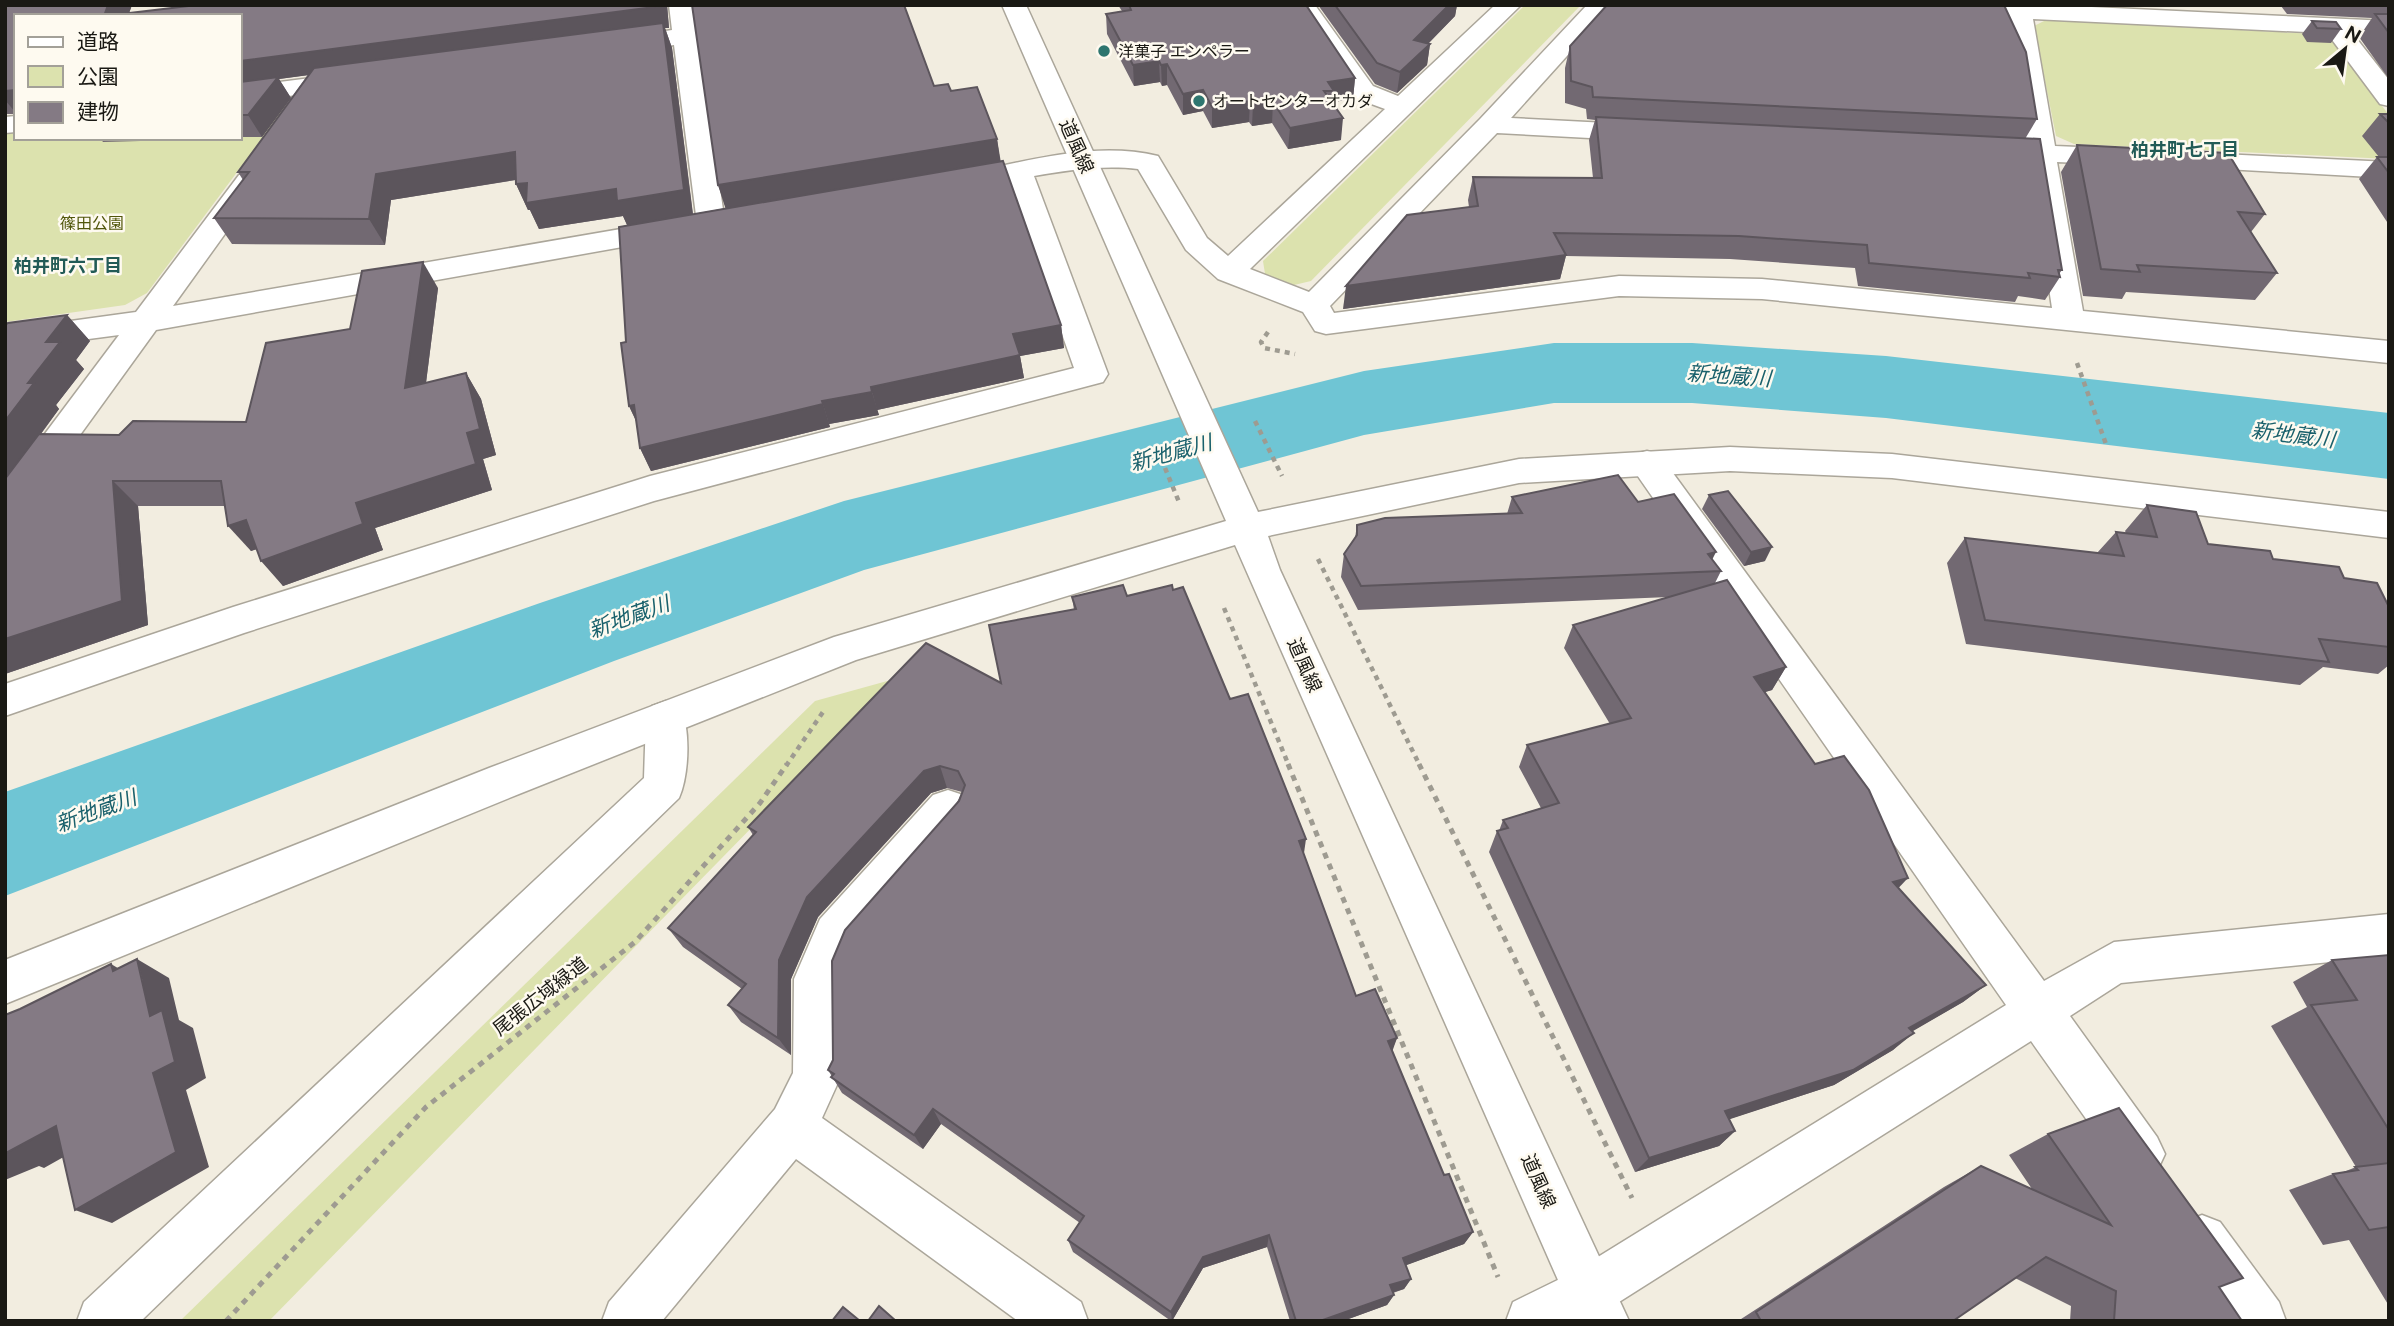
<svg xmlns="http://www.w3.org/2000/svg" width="2394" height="1326" font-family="'Public Sans','Noto Sans JP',sans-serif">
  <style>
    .green { fill: #dce2ae }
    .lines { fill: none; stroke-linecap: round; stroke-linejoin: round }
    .river { fill: #6fc5d4; fill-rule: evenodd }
    .minor-casing { stroke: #aba69a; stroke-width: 3 }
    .tertiary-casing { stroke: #aba69a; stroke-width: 3 }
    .path-far1 { stroke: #9e9b91; stroke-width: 4.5; stroke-dasharray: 5 5; stroke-linecap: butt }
    .path { stroke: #9e9b91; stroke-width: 5; stroke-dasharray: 6 6; stroke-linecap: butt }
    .minor { fill: #fff; fill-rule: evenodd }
    .tertiary { fill: #fff; fill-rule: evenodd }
    .wall { fill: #726972 }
    .shaded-wall { fill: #5c555c }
    .building { fill: #847a84; stroke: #5c555c; stroke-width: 2 }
    .poi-dot { fill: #2e766f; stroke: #fefaf0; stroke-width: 2.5 }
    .labels { text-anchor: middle; stroke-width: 5; stroke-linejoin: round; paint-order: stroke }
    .far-poi-label { font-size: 16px; fill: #1a1914; stroke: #fefaf0; text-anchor: start }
    .far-park-label { font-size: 16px; fill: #51560a; stroke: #fefaf0 }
    .far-neighbourhood-label { font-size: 18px; font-weight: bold; fill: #225b56; stroke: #fefaf0 }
    .street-label { font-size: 19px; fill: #1a1914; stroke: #fefaf0 }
    .water-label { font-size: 21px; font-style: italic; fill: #1a616c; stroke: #fefaf0 }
  </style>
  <rect width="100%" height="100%" fill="#f2ede0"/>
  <g class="green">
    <path d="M1525 5H1581L1311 281 1294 285 1265 274 1263 261Z"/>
    <path d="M2046 20 2315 34 2332 41 2389 115V159L2074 144 2056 136 2034 26Z"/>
    <path d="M274 100 287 105 147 293 125 305 5 322V134L16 133V138H240V104Z"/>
    <path d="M898 678 269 1321H180L815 701Z"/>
  </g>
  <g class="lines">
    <path class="river" d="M1554 343H1692L1886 356 2389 413V479L1886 418 1692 403H1554L1364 435 864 570 614 661 5 896V792L540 603 844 501 1364 371Z"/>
    <g class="minor-casing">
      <g id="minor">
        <path d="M669 5H693L725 223 721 229 711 232 701 229 697 223 674 45 618 53 609 50 605 45 609 40 672 30Z"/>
        <path d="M1291 5H1315L1373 86 1398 96 1495 5H1521L1250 269 1309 292 1480 119 1587 5H1613L1511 118 1646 125 1656 127 1660 133 1656 139 1646 141 1497 133 1330 306 1334 313 1619 276 1762 279 2052 308 2030 161 1979 157 1975 151 1979 145 2027 144 2008 18 1881 12 1872 10 1869 5H2049L2389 21V35L2353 34 2389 80V106L2380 104 2327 33 2033 19 2055 146 2124 149 2134 151 2138 157 2134 163 2124 165 2057 162 2083 311 2389 341V363L1762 299 1619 296 1326 334 1315 331 1303 312 1218 279 1186 250 1138 169C1103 165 1069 170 1034 176L1108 374 1103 382 654 501 244 633 5 716V684L233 607 650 476 1074 368 1008 181 957 191 947 189 943 183 947 177 957 175C1022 163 1092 140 1158 156L1207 238 1228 256 1385 109 1355 98Z"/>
        <path d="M350 73 359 76 363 81 359 86 240 103V87Z"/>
        <path d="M16 116V132L5 133V117Z"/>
        <path d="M2181 152 2389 162V178L2171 166 2167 160 2171 154Z"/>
        <path d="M249 173 259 175 263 181 173 306 673 220 683 223 688 229 683 235 673 238 156 330 17 522 5 526V487L119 335 5 350V330L136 312 239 175Z"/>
        <path d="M1647 451 1659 454 2044 981 2114 942 2389 914V956L2121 983 2070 1016 2157 1137 2165 1154 2157 1171 2140 1179 2123 1171 2031 1041 1608 1309 1587 1321H1506L1513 1302 1572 1273 2006 1005 1635 472 1630 463 1635 454Z"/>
        <path d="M666 701 680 706C691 729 689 775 679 798L141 1321H77L84 1302 644 778 646 718 652 706Z"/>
        <path d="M948 790 963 795 969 808 963 821 853 948 840 979 841 1076 822 1118 1081 1302 1088 1321H1018L796 1159 662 1321H602L609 1302 775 1109 793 1073 794 979 820 919 933 795Z"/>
        <path d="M2202 1215 2220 1222 2279 1302 2286 1321H2228L2184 1258 2177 1240 2184 1222Z"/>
      </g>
    </g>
    <g class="tertiary-casing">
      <path id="tertiary" d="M1002 5H1026L1258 512 1519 459 1730 447 1892 454 2389 512V538L1892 478 1730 471 1519 483 1268 536 1280 570 1629 1321H1576L1235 545 856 660 519 794 5 1004V960L489 768 834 637 1226 521Z"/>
    </g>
    <g class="path-far1">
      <path d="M1268 332 1261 342 1264 348 1295 354"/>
      <path d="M2077 363 2107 447"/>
      <path d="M1255 421 1282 476"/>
      <path d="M1165 468 1179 502"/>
      <path d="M1318 559 1420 766"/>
      <path d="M1224 608 1289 766"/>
      <path d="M786 766 825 709"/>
    </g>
    <g class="path">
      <path d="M1288 764 1498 1277"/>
      <path d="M1419 764 1632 1198"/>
      <path d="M226 1321 426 1107 635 942 760 803 787 764"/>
    </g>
    <use href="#minor" class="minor"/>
    <use href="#tertiary" class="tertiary"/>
  </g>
  <g class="wall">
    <path d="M5 5H132L129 13 197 5H667L669 28H665L672 48 693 214 726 208 718 185 692 5H904L934 86 948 84 951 91 977 87 997 139 1000 161H1003L1061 325 1064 348 1020 356 1024 378 877 410 879 415 829 424 830 427 651 471 640 448 636 421 629 406 621 343 626 342 619 227 627 225 623 216 539 229 530 210H528L516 184V180L391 200 385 245 232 244 214 218 243 180 238 172 308 75 279 79 291 98 262 137H240V16H16V114H5Z"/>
    <path d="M1118 5H1306L1355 78 1353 99 1333 102 1341 140 1288 149 1272 123 1252 126 1249 122 1212 128 1203 111 1183 115 1167 85 1162 86 1160 82 1134 86 1107 34 1106 14 1122 11Z"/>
    <path d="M1318 5H1457L1455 16 1428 44H1430L1427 65 1397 93 1375 84Z"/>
    <path d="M2121 5H2159L2158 7Z"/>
    <path d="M2267 5H2389V79L2359 37 2372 18 2287 14 2281 6Z"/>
    <path d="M2312 21 2341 29 2331 43 2307 42 2302 34Z"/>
    <path d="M1570 46 2037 119 2025 139 2062 270 2059 274 2060 277 2045 300 2018 296 2015 302 1858 286 1855 268 1730 259 1566 256 1560 279 1343 309 1469 207 1468 200 1473 177 1593 178 1589 140 1595 120 1587 119 1586 109 1565 103V68Z"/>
    <path d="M2380 114H2389V225L2359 179 2377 157H2379L2362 136Z"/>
    <path d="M100 138H179L178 140 103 142Z"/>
    <path d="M2077 145 2265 214 2251 232 2277 273 2255 300 2126 292 2122 299 2083 296 2061 172Z"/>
    <path d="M438 288 426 383 466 373 481 399 496 455 483 459 492 490 375 528 383 550 283 586 257 549 251 551 225 506H138L148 625 5 674V325L67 315 90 341 76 360 84 369 56 405 59 409 41 434 119 435 246 422 350 329Z"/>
    <path d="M1709 495 1765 561 1744 566 1702 509Z"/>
    <path d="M1512 497 1638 502 1712 559 1721 571 1715 583 1786 667 1772 690 1764 692 1898 888 1986 985 1963 1002 1912 1031 1893 1050 1834 1085 1729 1119 1735 1131 1719 1146 1635 1172 1489 852 1497 831H1499L1503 820 1541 808 1519 767 1527 745 1610 724 1564 648 1573 625 1669 597 1358 610 1341 577 1344 554 1355 538 1357 525 1507 514Z"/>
    <path d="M2147 505 2208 544 2273 559 2344 578 2389 607V665L2378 674 2323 667 2300 685 1966 644 1947 563 1965 538 2097 553 2116 532 2126 533 2125 531Z"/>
    <path d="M1173 590 1230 699 1304 856 1356 996 1397 1038 1392 1050 1444 1175 1473 1232 1464 1244 1406 1265 1411 1279 1404 1289 1393 1293 1394 1295 1387 1305 1343 1321H1290L1267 1247 1203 1268 1172 1321H1171L1073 1252 1068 1240 1080 1223 941 1124 923 1149 842 1093 828 1070 962 792 947 788 931 793 818 917 791 979V1055L741 1022 728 1005 742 989 683 947 668 928 753 835 748 827 1001 682 1074 610 1072 597 1127 596Z"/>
    <path d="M2389 955V1306L2349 1240 2323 1245 2289 1190 2333 1174 2341 1173 2356 1167 2271 1026 2307 1007 2293 982 2332 960Z"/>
    <path d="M2048 1134 2219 1287 2242 1321H2070L2071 1306 2015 1278 1953 1321H1738L1944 1187 1981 1166 2032 1189 2009 1155Z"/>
  </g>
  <g class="shaded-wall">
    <path d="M108 5H132L128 16H104Z"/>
    <path d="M662 5H667L669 28H665L672 48 693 216 628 227 623 216 539 229 530 210H528L516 184 664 28 279 79 291 98 262 137 248 115 240 84V61Z"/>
    <path d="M1449 5H1457L1455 16 1411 61 1414 40Z"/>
    <path d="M1430 44 1427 65 1397 93 1400 72Z"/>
    <path d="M1159 61 1160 82 1134 86 1133 65Z"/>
    <path d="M1167 64V85L1162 86 1161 65Z"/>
    <path d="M1355 78 1353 99 1333 102 1334 91 1328 82Z"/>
    <path d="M16 90V113L5 100V91Z"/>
    <path d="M1203 90V111L1183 115V94Z"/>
    <path d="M1250 101 1249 122 1212 128V107Z"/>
    <path d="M1273 102 1272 123 1252 126 1253 105Z"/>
    <path d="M1343 118 1341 140 1288 149 1290 128Z"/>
    <path d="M997 139 1001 163 726 210 718 185Z"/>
    <path d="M515 152 527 178 391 200 385 245 369 219 376 174Z"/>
    <path d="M1566 255 1560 279 1343 309 1346 286Z"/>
    <path d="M423 262 438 288 422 414 405 388Z"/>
    <path d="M67 315 90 341 76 360 84 369 56 405 59 409 5 482V421L28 383 46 342Z"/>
    <path d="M1061 325 1064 348 1020 356 1024 378 877 410 871 387 1013 334Z"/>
    <path d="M466 373 481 399 496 455 483 459 492 490 375 528 383 550 283 586 261 561 467 433Z"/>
    <path d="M872 392 879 415 829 424 822 401Z"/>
    <path d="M823 404 830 427 651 471 640 448Z"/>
    <path d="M634 405 640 429 629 406Z"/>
    <path d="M113 481 138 506 148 625 5 674V639Z"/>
    <path d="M246 520 268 545 251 551 228 526Z"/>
    <path d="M1772 547 1765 561 1744 566 1751 552Z"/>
    <path d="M1716 552 1706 572 1708 554Z"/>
    <path d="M1786 667 1772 690 1740 700 1754 677Z"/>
    <path d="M940 766 947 788 931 793 818 917 791 979V1055L778 1038 779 960 807 897 924 771Z"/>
    <path d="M1306 839 1303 860 1299 841Z"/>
    <path d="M1908 878 1889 898 1893 882Z"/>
    <path d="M137 959 169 978 179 1020 193 1028 206 1078 186 1090 209 1167 112 1223 75 1210 150 1016 113 971 111 964 143 983Z"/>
    <path d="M1986 985 1963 1002 1889 1045 1909 1028Z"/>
    <path d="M1914 1033 1893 1050 1834 1085 1709 1126 1725 1111Z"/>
    <path d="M1397 1038 1391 1055 1388 1041Z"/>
    <path d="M933 1109 941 1124 923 1149 914 1135Z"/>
    <path d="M56 1126 92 1141 44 1168 39 1166 5 1180V1149Z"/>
    <path d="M1735 1131 1719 1146 1635 1172 1649 1158Z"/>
    <path d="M1473 1232 1464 1244 1396 1269 1403 1258Z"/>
    <path d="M1269 1235 1267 1247 1203 1268 1172 1321 1171 1312 1203 1257Z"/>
    <path d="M1411 1279 1404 1289 1384 1295 1390 1285Z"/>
    <path d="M1394 1295 1387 1305 1343 1321H1320Z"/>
  </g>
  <g class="building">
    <path d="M5 5H108L104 16 197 5 662 6 240 61V16H16V90L5 91Z"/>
    <path d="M692 5H904L934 86 948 84 951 91 977 87 997 139 718 185Z"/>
    <path d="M1129 5H1306L1355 78 1328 82 1334 91H1324L1343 118 1290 128 1273 102 1253 105 1250 101 1212 107 1203 90 1183 94 1167 64 1161 65 1159 61 1133 65 1106 14 1131 10Z"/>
    <path d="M1335 5H1449L1414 40 1430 44 1400 72 1377 63Z"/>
    <path d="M1607 5H2004L2026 52 2037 119 1593 97 1592 87 1571 81 1570 46Z"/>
    <path d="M2375 14H2389V33Z"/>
    <path d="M2312 21 2336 22 2341 29 2317 28Z"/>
    <path d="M663 23 684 190 617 201 616 189 526 203 527 183 516 184 515 152 376 174 369 219 214 218 249 172H238L314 68Z"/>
    <path d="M278 77 248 115H240V82Z"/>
    <path d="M2380 114H2389V123Z"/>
    <path d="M1596 117 2040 139 2062 270H2058L2060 277 2028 273 2030 278 1869 263 1867 245 1739 236 1554 233 1566 255 1346 286 1407 215 1478 206 1473 177 1602 178Z"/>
    <path d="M2077 145 2228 153 2265 214 2238 212 2277 273 2137 265 2140 272 2101 269Z"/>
    <path d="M2377 157H2389V173Z"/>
    <path d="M1003 161 1061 325 1013 334 1020 355 871 387 872 392 822 401 823 404 640 448 634 405 629 406 621 343 626 342 619 227Z"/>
    <path d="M423 262 405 388 466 373 480 429 467 433 476 464 356 503 363 524 261 561 246 520 228 526 221 481H113L122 601 5 639V479L39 434 119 435 133 421 246 422 266 343 350 329 362 271Z"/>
    <path d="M67 315 46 342H60L28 383H34L5 421V325L8 323Z"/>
    <path d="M1618 475 1638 502 1674 494 1716 552 1708 554 1721 571 1361 586 1344 554 1357 535V525L1385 518 1522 513 1512 497Z"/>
    <path d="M1728 491 1772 547 1751 552 1709 495Z"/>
    <path d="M2147 505 2196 512 2208 544 2270 551 2273 559 2339 567 2344 578 2377 583 2389 607V647L2319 639 2329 662 1985 620 1965 538 2124 556 2116 532 2157 537Z"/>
    <path d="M1727 580 1786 667 1754 677 1815 764 1844 756 1869 790 1908 878 1893 882 1986 985 1909 1028 1914 1033 1853 1070 1725 1111 1735 1131 1649 1158 1497 831 1508 828 1503 820 1559 803 1527 745 1631 718 1573 625Z"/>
    <path d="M1123 585 1127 596 1172 585 1173 590 1183 587 1230 699 1248 694 1306 839 1299 841 1356 996 1375 989 1397 1038 1388 1041 1444 1175 1449 1174 1473 1232 1403 1258 1411 1279 1390 1285 1394 1295 1320 1321H1296L1269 1235 1203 1257 1171 1312 1068 1240 1084 1216 933 1109 914 1135 831 1077 834 1074 828 1070 833 1060 832 961 845 930 959 801 965 785 958 771 940 766 924 771 807 897 779 960 778 1038 728 1005 746 984 668 928 756 832 748 827 926 643 1001 683 989 625 1076 609 1072 597Z"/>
    <path d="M2389 955V1130L2311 1005 2357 1000 2332 960Z"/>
    <path d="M137 959 150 1016 162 1010 175 1062 153 1073 176 1152 75 1210 56 1126 6 1153 5 1015 20 1009 111 964 113 971Z"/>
    <path d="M2119 1108 2243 1278 2219 1287 2242 1321H2114L2116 1291 2046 1257 1953 1321H1761L1756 1312 1981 1166 2111 1225 2048 1134Z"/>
    <path d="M2389 1163V1227L2369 1230 2333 1174 2358 1170 2355 1167Z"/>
    <path d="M879 1306 896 1321H868Z"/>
    <path d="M843 1307 860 1321H832Z"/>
  </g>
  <g class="poi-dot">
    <circle cx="1104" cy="51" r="7"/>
    <circle cx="1199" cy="101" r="7"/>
  </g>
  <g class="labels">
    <g class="far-poi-label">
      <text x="1118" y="57">洋菓子 エンペラー</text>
      <text x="1213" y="107">オートセンターオカダ</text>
    </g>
    <g class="far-park-label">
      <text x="92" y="229">篠田公園</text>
    </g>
    <g class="far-neighbourhood-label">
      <text x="2185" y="156">柏井町七丁目</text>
      <text x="68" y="272">柏井町六丁目</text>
    </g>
    <g class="street-label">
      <text transform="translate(1077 146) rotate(66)" y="7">道風線</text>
      <text transform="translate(1305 665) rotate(66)" y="7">道風線</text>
      <text transform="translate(540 996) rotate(-38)" y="7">尾張広域緑道</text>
      <text transform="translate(1539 1181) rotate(66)" y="7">道風線</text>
    </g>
    <g class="water-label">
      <text transform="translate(1729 376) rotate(4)" y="7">新地蔵川</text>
      <text transform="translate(2293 435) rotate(7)" y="7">新地蔵川</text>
      <text transform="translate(1171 453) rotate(-15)" y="7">新地蔵川</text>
      <text transform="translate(629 617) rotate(-20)" y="7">新地蔵川</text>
      <text transform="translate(96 811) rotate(-20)" y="7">新地蔵川</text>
    </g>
  </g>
  <rect width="2394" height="1326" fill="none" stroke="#1a1914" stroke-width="14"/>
  <rect x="14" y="14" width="228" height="126" fill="#fefaf0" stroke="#a3a098" stroke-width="2"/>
  <rect x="28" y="37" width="35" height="10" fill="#ffffff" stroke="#a3a098" stroke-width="2"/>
  <text x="77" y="49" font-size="21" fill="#1a1914">道路</text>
  <rect x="28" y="66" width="35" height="21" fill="#dce2ae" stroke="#a3a098" stroke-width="2"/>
  <text x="77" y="84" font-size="21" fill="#1a1914">公園</text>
  <rect x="28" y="102" width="35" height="21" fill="#847a84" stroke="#a3a098" stroke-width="2"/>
  <text x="77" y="119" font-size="21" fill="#1a1914">建物</text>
  <g transform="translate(2345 49) rotate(29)" stroke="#fefaf0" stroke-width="5" paint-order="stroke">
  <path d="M0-5L12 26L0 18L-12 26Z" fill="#1a1914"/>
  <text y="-10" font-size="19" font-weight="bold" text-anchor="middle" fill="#1a1914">N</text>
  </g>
</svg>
